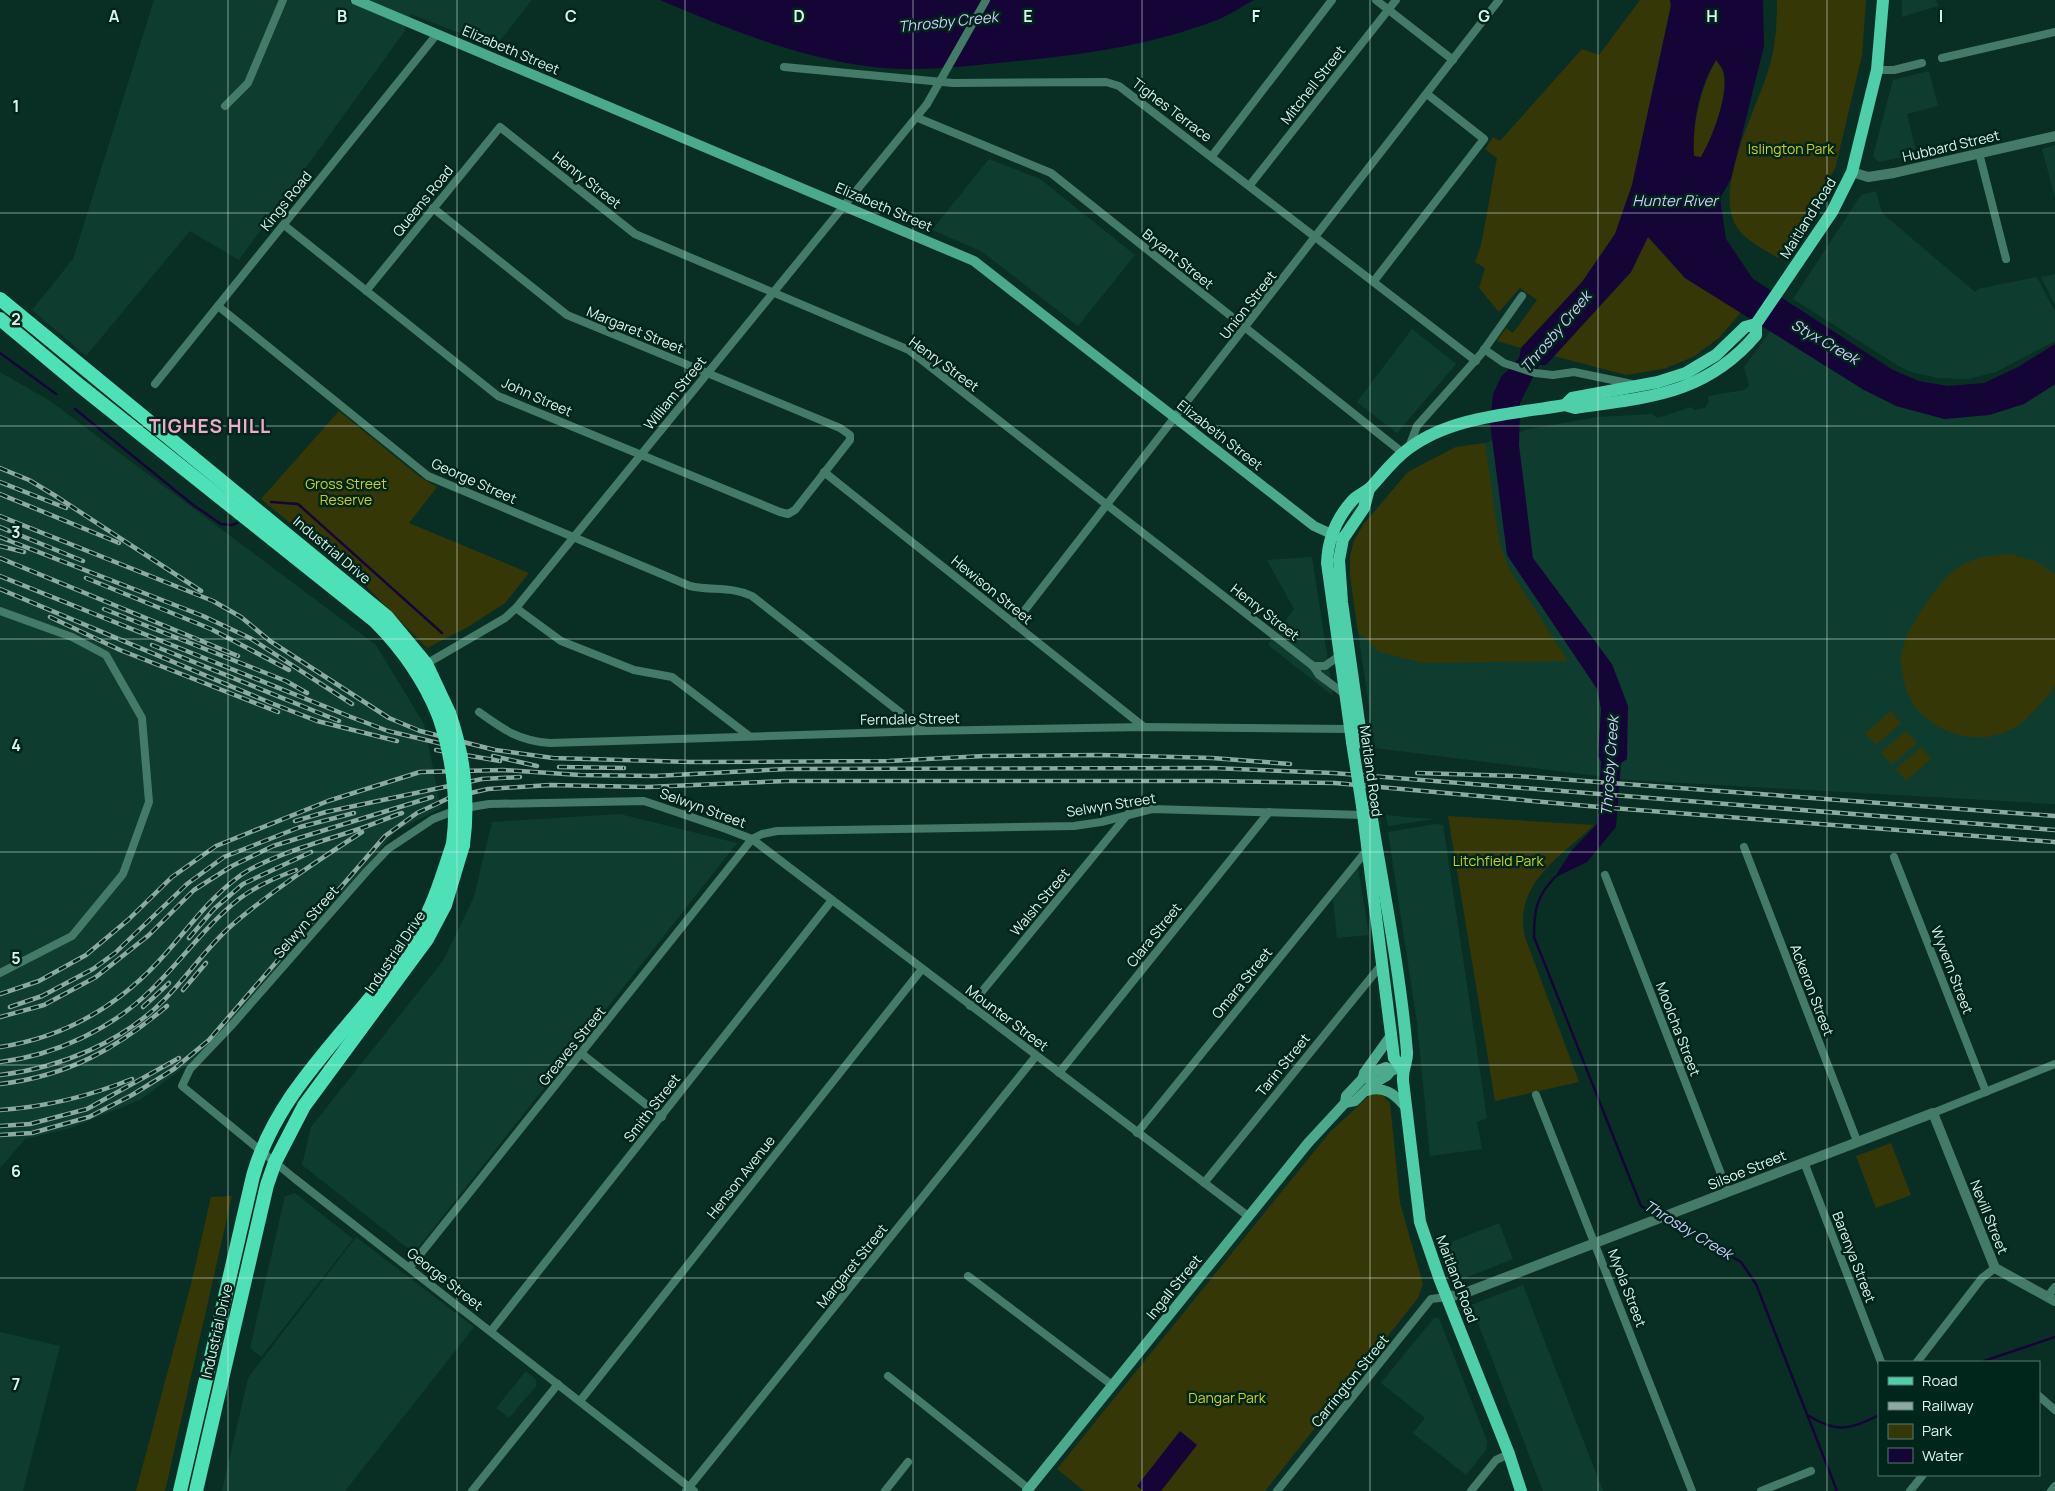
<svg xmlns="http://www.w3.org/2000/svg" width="2055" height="1491" font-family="Manrope,sans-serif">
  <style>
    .built { fill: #0e3d30 }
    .green { fill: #363706 }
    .water { fill: #150536; fill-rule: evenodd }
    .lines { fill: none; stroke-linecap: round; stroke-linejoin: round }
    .stream { stroke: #150536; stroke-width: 2.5 }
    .minor { stroke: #437b68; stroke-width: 8 }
    .tertiary { stroke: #437b68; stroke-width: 10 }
    .secondary { stroke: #4baa8c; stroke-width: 10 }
    .primary { stroke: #4ecfa9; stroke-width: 12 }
    .trunk { stroke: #4ee0b6; stroke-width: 14 }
    .rail-casing { stroke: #8caaa0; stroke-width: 4.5 }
    .rail { stroke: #00251a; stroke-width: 2.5; stroke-dasharray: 8; stroke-linecap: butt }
    .minor-bridge { stroke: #437b68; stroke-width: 8 }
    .primary-bridge { stroke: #4ecfa9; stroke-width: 12 }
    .trunk-bridge { stroke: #4ee0b6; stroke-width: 14 }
    .grid { fill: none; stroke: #dbf4ea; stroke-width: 1; stroke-opacity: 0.55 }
    .labels { text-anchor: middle; stroke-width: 5; stroke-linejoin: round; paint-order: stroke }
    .street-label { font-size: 14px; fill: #dbf4ea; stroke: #00251a }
    .park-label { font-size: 14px; fill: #d0d00f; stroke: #00251a }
    .water-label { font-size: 15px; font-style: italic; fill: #d1cbff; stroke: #00251a }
    .district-label { font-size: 19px; font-weight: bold; letter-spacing: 1px; fill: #f4a8cb; stroke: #00251a }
    .grid-label { font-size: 16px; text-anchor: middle; font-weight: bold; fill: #dbf4ea; stroke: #00251a; stroke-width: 5; stroke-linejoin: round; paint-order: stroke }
  </style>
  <rect width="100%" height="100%" fill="#092f24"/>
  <g class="built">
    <path d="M154 0H532L495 47 411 14 404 32 239 260 190 231 86 356 32 310 73 259Z"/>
    <path d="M1902 0H1936L1938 6 1902 17Z"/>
    <path d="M1929 71 1938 106 1907 114 1917 154 1879 162 1873 156 1893 80Z"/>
    <path d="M2055 145V198L2042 149Z"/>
    <path d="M989 159 1040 179 1135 255 1078 326 981 251 932 230Z"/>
    <path d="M1876 191 1882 213 1975 292 1978 289 2037 277 2055 312V341L1996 372 1968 379 1938 378 1911 372 1897 365 1793 299 1861 195Z"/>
    <path d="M2055 274V305L2041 277Z"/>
    <path d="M1412 329 1456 364 1397 433 1357 402Z"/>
    <path d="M1771 330 1864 390 1944 419 1989 415 2024 404 2055 385V804L1630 780 1375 748 1350 576V556L1354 541 1363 525 1408 472 1456 447 1485 443 1529 429 1598 417 1652 414 1657 418 1692 407 1694 410 1705 408 1709 402 1708 396 1744 390 1749 386 1744 367Z"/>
    <path d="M0 372 50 401 376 645 424 724 441 808 396 831 295 950 203 1053 140 1100 68 1129 25 1139 0 1168Z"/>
    <path d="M1312 557 1326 648 1333 696 1268 645 1294 609 1267 560Z"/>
    <path d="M620 814 737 843 414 1253 302 1165 311 1127 443 961 474 897 492 822Z"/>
    <path d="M1386 815 1405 817 1434 819 1388 826Z"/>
    <path d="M1436 824 1443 825 1487 1118 1477 1122 1482 1149 1430 1156 1417 1023 1388 832Z"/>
    <path d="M1358 867 1369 935 1337 938 1333 899Z"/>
    <path d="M295 1193 353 1239 261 1357 250 1348 285 1196Z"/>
    <path d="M1499 1223 1513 1259 1460 1280 1446 1244Z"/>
    <path d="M356 1237 474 1327 345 1491H222L248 1378Z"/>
    <path d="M1523 1285 1543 1337 1603 1491H1543L1471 1305Z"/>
    <path d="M1434 1318H1439L1487 1441 1486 1450 1466 1475 1413 1433 1425 1418 1381 1383Z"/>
    <path d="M0 1332 60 1346 23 1491H0Z"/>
    <path d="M526 1371 536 1380V1386L509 1418 496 1408Z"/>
  </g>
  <g class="green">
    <path d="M1640 0H1670L1671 5 1632 185 1615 234 1582 282 1521 348 1497 341 1506 328 1513 333 1537 300 1520 288 1499 312 1479 288 1485 268 1475 262 1481 245 1497 158 1485 149 1493 137 1500 141 1582 49 1599 55Z"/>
    <path d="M1777 0H1866L1862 55 1835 169 1778 258C1762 248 1742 239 1734 222 1716 181 1758 107 1770 65 1776 44 1777 21 1777 0Z"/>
    <path d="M1716 60C1718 63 1721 66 1722 70 1731 90 1712 139 1701 158L1693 156C1694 120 1699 92 1716 60Z"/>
    <path d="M1648 236 1685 278 1741 312 1719 338 1693 357 1663 369 1626 375 1554 356 1631 272Z"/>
    <path d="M339 411 420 477 437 487 409 523 529 573 505 603 468 627 427 648 360 580 261 499Z"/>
    <path d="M1485 443 1499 540 1508 567 1568 661 1422 663 1380 652 1358 632 1350 576V556L1354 541 1363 525 1408 472 1456 447Z"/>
    <path d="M2009 554 2036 561 2055 575C2055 603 2055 631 2055 658 2055 666 2055 678 2055 685 2052 694 2042 702 2036 709 2029 716 2023 723 2014 728 1971 753 1908 725 1903 675 1902 670 1900 662 1901 657 1904 637 1915 619 1926 603 1951 567 1965 557 2009 554Z"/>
    <path d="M1891 711 1901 723 1876 745 1865 733Z"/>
    <path d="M1906 731 1917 743 1892 765 1881 752Z"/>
    <path d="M1921 747 1931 759 1906 781 1896 769Z"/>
    <path d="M1448 816 1594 825C1560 857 1513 884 1525 937L1579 1082 1495 1101Z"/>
    <path d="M1379 1093 1385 1094 1384 1097 1390 1103 1400 1203 1423 1284 1418 1298 1265 1491H1084L1057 1469 1330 1132 1370 1095Z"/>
    <path d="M1891 1143 1911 1195 1876 1208 1856 1156Z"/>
    <path d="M232 1196 165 1491H136L191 1284 211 1197Z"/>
  </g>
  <g class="water">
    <path d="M660 0H1254C1242 6 1230 15 1217 20 1147 47 1073 56 998 63 957 67 914 72 873 67 799 58 728 29 660 0Z"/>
    <path d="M1670 0H1763L1764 46 1731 179 1720 198 1726 239 1753 279 1893 370 1919 381 1948 386 1984 383 2018 367 2055 344V384L2024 404 1989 415 1944 419 1896 406 1864 390 1685 278 1648 237 1631 272 1546 365H1539L1520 403 1519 445 1533 558 1612 664 1628 706 1627 759 1621 763 1616 827 1587 862 1554 878 1572 850 1597 824 1601 762 1598 756 1601 709 1597 689 1507 555 1490 423 1493 394 1501 377 1519 358 1521 348 1582 282 1615 234 1632 185 1671 6ZM1716 60C1718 63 1721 66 1723 70 1731 90 1712 139 1701 157L1694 156C1692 123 1699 88 1716 60Z"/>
    <path d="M1180 1431 1197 1445 1161 1491H1143L1137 1486Z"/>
  </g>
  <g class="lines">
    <g class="stream">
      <path d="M0 353 56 394"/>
      <path d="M75 409 192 504 221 524 232 525 237 523"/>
      <path d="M271 502 298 504 442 633"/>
      <path d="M1555 877C1536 897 1534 910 1534 937L1641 1206 1659 1216"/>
      <path d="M1666 1219 1741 1262 1756 1284 1837 1491"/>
      <path d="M1981 1362 2055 1337"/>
      <path d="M1809 1416C1837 1433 1850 1430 1879 1415"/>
    </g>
    <g class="minor">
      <path d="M1376 0 1453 60"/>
      <path d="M1942 58 2055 32"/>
      <path d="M784 67 953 83 1106 82 1119 86 1476 361"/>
      <path d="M1877 70H1894L1922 63"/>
      <path d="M225 106 248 83 283 0"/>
      <path d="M918 118 1051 173 1403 453"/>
      <path d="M1979 153 2006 259"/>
      <path d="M1212 156 1332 0"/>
      <path d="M1250 185 1396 0"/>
      <path d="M284 225 498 396 780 512 788 514 795 510 850 440V435L840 428 567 315 433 208"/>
      <path d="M1374 281 1484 139 1427 94"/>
      <path d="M366 291 500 127 635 234 909 350 1313 666 1319 675 1346 695"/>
      <path d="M218 306 428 476 690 586C712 591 731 586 752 596L924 731"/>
      <path d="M1484 349 1504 363 1535 373 1553 375 1574 372 1632 384"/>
      <path d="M155 384 437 34"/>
      <path d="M1409 447 1417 426 1481 354 1522 296"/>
      <path d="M824 472 1144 727"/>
      <path d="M516 608 561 641 634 670 672 677 749 736"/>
      <path d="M0 611 72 637 106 655 142 718 149 802 123 874 72 936 0 973"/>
      <path d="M1014 624 1499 0"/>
      <path d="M426 664 505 618 516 608 927 104"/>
      <path d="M1313 666H1325L1339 656"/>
      <path d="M479 712C504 730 519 741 550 743L924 731 1144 727 1350 729"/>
      <path d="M1744 847 1857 1141"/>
      <path d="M1894 857 1986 1092"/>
      <path d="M1605 875 1728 1192"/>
      <path d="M970 1006 1128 814"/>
      <path d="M582 1054 662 1117"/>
      <path d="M1059 1073 1269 812"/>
      <path d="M1536 1095 1692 1491"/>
      <path d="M1933 1113 2055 1064"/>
      <path d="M1137 1133 1367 850"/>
      <path d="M1804 1162 1881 1362"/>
      <path d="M1204 1183 1382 964"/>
      <path d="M410 1267 752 839 762 834 777 831 1074 826 1101 822 1152 809 1363 815"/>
      <path d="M968 1276 1112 1385"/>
      <path d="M2047 1297 2055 1287"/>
      <path d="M491 1331 832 900"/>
      <path d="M1917 1362 1982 1278 1995 1268"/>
      <path d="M888 1376 1029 1489"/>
      <path d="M2039 1396 2055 1410"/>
      <path d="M580 1401 922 969"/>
      <path d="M472 1491 558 1384"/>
      <path d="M686 1491 1036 1056"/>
      <path d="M694 1491 294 1178 182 1086 190 1069 231 1026 367 871 388 849 433 819 459 809 489 804 644 801 726 829 752 839 1248 1216"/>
      <path d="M885 1491 908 1462"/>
      <path d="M1277 1491 1431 1299 1447 1297"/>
      <path d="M1471 1491 1496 1460 1509 1454"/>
      <path d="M1761 1491 1811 1471"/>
      <path d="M1910 1491 1923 1475"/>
      <path d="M2051 1491 2055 1486"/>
    </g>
    <g class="tertiary">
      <path d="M1852 172 1868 177 1894 173 2055 136"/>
      <path d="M1447 1297 1465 1293 1933 1113 1995 1268 2055 1301"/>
    </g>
    <g class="secondary">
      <path d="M356 0 974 261 1314 526 1338 537"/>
      <path d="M1363 1077 1364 1073 1392 1034"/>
      <path d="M1367 1091C1385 1085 1396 1095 1407 1109"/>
      <path d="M1345 1103 1346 1096 1363 1078H1367L1376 1071 1386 1067 1392 1070 1398 1069"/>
      <path d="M1027 1491 1308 1143 1345 1103 1355 1101 1370 1086 1387 1076 1392 1070"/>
    </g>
    <g class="primary">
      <path d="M1565 405 1572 398 1658 382 1686 373 1716 355 1745 327 1756 324"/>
      <path d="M1352 742 1327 563C1328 539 1336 519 1352 501 1357 495 1365 493 1371 487 1383 474 1393 460 1408 449 1451 416 1513 414 1565 405L1575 408C1648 397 1705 395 1756 335V324L1832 212 1852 172 1877 70 1883 0"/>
      <path d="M1362 743 1342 602 1339 560 1343 539 1364 508 1369 489"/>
      <path d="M1362 806 1394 1058 1402 1069"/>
      <path d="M1370 807C1383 888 1400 969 1407 1052 1408 1061 1402 1068 1403 1081L1420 1222 1440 1280 1509 1454 1521 1491"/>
    </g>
    <g class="trunk">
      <path d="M0 299 387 617 426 664 449 713"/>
      <path d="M0 319 79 385 375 621C403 649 424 679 439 716"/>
      <path d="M180 1491 253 1176C280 1079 369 1016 418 932 434 905 443 874 453 844"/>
      <path d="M196 1491 267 1185 275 1162 304 1106 427 939 445 905 463 845"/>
    </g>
    <g class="rail-casing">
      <g id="rail">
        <path d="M0 468 29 480 54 495 201 591"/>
        <path d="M0 482 66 508"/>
        <path d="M0 494 119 543"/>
        <path d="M0 516 213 601 241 617 270 641 389 718 420 731 495 750 553 758 691 762 889 761 984 756 1100 755 1212 758 1290 764"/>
        <path d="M0 527 83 561"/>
        <path d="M0 537 203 616 250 638 352 704"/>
        <path d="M0 546 24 552"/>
        <path d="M0 558 238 656"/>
        <path d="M0 576 351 717 388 731 447 745"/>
        <path d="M86 578 211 629 289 670"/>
        <path d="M0 589 271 703 317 721 397 741"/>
        <path d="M104 609 286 681 307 693"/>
        <path d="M50 617 120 650 278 712"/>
        <path d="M152 645 339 721"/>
        <path d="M436 750 500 761"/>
        <path d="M493 756 537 766"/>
        <path d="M559 767 624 768"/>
        <path d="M1417 773 1516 776 2055 816"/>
        <path d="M295 821 326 812 482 779 520 777"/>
        <path d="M189 938 214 909 243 884 311 852"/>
        <path d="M183 990 206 963"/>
        <path d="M0 994 39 981 86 955 128 920 172 877 216 846 328 801 420 772 503 770 580 775 655 776 787 769 1212 768 1333 773 2055 830"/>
        <path d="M10 1007 42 996 93 969 115 953 187 884 224 857 300 827 354 813"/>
        <path d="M143 1007 169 983"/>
        <path d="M0 1017 44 1005 96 977 149 935 194 890 232 866 273 846 432 797"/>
        <path d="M0 1047C67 1037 123 1003 167 952 189 927 210 898 237 878 264 857 323 841 356 830 372 825 387 818 402 813"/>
        <path d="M0 1062C56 1055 112 1029 152 989 182 960 206 925 239 899 256 886 277 877 296 870"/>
        <path d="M0 1075C60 1068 123 1042 166 998 189 974 208 946 232 925 273 890 317 861 362 832"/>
        <path d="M0 1084C68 1076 116 1049 167 1006"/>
        <path d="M0 1110C45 1107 90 1096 132 1079"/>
        <path d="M0 1126 30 1124 87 1109 179 1058"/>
        <path d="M0 1135 32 1133 89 1117 132 1095 174 1069 209 1040 385 836 417 813 449 798 488 789 550 785 647 787 786 781H1211L1335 783 1599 807 2055 842"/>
      </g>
    </g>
    <use href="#rail" class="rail"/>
    <path class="minor-bridge" d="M927 104 986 0"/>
    <path class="primary-bridge" d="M1352 742 1362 806"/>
    <g class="trunk-bridge">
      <path d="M449 713C464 756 469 800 463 845"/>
      <path d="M439 716C453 758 459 799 453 844"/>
    </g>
  </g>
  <path class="grid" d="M228 0V1491M457 0V1491M685 0V1491M913 0V1491M1142 0V1491M1370 0V1491M1598 0V1491M1827 0V1491M0 213H2055M0 426H2055M0 639H2055M0 852H2055M0 1065H2055M0 1278H2055"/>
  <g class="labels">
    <g class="street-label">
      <text transform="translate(511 50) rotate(23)" y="5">Elizabeth Street</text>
      <text transform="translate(1313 85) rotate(-52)" y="5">Mitchell Street</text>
      <text transform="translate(1172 110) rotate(37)" y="5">Tighes Terrace</text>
      <text transform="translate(1951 146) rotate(-13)" y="5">Hubbard Street</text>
      <text transform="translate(587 180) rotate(38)" y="5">Henry Street</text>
      <text transform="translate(286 201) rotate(-51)" y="5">Kings Road</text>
      <text transform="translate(423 201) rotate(-51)" y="5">Queens Road</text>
      <text transform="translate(884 207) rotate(23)" y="5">Elizabeth Street</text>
      <text transform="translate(1808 218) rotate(-58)" y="5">Maitland Road</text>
      <text transform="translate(1178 259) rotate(39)" y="5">Bryant Street</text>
      <text transform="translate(1248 305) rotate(-52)" y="5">Union Street</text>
      <text transform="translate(635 330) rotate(22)" y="5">Margaret Street</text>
      <text transform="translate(944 364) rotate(36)" y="5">Henry Street</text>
      <text transform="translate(675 393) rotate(-51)" y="5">William Street</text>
      <text transform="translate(537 397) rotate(24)" y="5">John Street</text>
      <text transform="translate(1220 435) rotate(38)" y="5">Elizabeth Street</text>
      <text transform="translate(474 481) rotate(24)" y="5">George Street</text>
      <text transform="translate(332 550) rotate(40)" y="5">Industrial Drive</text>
      <text transform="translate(992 590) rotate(39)" y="5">Hewison Street</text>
      <text transform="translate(1265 612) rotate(38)" y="5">Henry Street</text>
      <text transform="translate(910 719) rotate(-1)" y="5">Ferndale Street</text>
      <text transform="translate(1371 771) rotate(82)" y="5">Maitland Road</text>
      <text transform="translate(1111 805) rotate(-9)" y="5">Selwyn Street</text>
      <text transform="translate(703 808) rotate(20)" y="5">Selwyn Street</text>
      <text transform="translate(1040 902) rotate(-50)" y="5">Walsh Street</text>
      <text transform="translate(306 922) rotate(-49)" y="5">Selwyn Street</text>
      <text transform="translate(1154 935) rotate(-51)" y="5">Clara Street</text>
      <text transform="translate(395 952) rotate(-56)" y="5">Industrial Drive</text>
      <text transform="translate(1952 970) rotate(69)" y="5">Wyvern Street</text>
      <text transform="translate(1242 983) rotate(-51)" y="5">Omara Street</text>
      <text transform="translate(1812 990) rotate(69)" y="5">Ackeron Street</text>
      <text transform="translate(1007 1018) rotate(37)" y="5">Mounter Street</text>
      <text transform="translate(1678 1029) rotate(69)" y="5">Moolcha Street</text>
      <text transform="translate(572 1046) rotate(-51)" y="5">Greaves Street</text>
      <text transform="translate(1283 1065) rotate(-51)" y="5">Tarin Street</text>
      <text transform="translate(652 1108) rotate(-52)" y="5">Smith Street</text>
      <text transform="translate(1747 1170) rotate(-22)" y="5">Silsoe Street</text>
      <text transform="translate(741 1177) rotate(-52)" y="5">Henson Avenue</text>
      <text transform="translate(1989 1217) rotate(68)" y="5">Nevill Street</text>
      <text transform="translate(1854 1257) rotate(69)" y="5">Barenya Street</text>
      <text transform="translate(852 1266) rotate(-51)" y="5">Margaret Street</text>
      <text transform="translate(445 1279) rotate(38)" y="5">George Street</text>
      <text transform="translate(1457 1279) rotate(69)" y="5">Maitland Road</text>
      <text transform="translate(1174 1287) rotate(-51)" y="5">Ingall Street</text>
      <text transform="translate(1627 1288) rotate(69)" y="5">Myola Street</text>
      <text transform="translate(217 1331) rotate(-77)" y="5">Industrial Drive</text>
      <text transform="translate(1350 1381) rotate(-51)" y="5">Carrington Street</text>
    </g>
    <g class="park-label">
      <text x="1791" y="154">Islington Park</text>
      <text x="346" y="489">Gross Street<tspan x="346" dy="16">Reserve</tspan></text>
      <text x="1498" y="866">Litchfield Park</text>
      <text x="1227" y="1403">Dangar Park</text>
    </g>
    <g class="water-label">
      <text transform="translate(948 22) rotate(-6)" y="5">Throsby Creek</text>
      <text x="1675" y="206">Hunter River</text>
      <text transform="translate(1556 332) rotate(-50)" y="5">Throsby Creek</text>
      <text transform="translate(1825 342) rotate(30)" y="5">Styx Creek</text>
      <text transform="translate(1610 766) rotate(-86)" y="5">Throsby Creek</text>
      <text transform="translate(1688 1230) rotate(31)" y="5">Throsby Creek</text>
    </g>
    <g class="district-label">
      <text x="210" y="433">TIGHES HILL</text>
    </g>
  </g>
  <g class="grid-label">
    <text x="114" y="22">A</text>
    <text x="342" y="22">B</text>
    <text x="571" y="22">C</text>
    <text x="799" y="22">D</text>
    <text x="1028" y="22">E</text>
    <text x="1256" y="22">F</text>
    <text x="1484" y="22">G</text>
    <text x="1712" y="22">H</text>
    <text x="1941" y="22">I</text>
    <text x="16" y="112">1</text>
    <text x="16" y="325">2</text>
    <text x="16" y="538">3</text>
    <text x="16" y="751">4</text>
    <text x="16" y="964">5</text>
    <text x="16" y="1177">6</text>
    <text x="16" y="1390">7</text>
  </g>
  <rect x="1878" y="1361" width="162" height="115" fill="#00251a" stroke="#58786d"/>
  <rect x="1888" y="1377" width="25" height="8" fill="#4ecfa9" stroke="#58786d"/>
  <text x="1922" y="1386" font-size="15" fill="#dbf4ea">Road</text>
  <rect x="1888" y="1402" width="25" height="8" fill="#8caaa0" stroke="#58786d"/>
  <text x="1922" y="1411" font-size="15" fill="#dbf4ea">Railway</text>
  <rect x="1888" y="1424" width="25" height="15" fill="#363706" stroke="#58786d"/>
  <text x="1922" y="1436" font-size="15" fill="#dbf4ea">Park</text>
  <rect x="1888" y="1448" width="25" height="15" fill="#150536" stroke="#58786d"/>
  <text x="1922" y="1461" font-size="15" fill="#dbf4ea">Water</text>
</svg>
